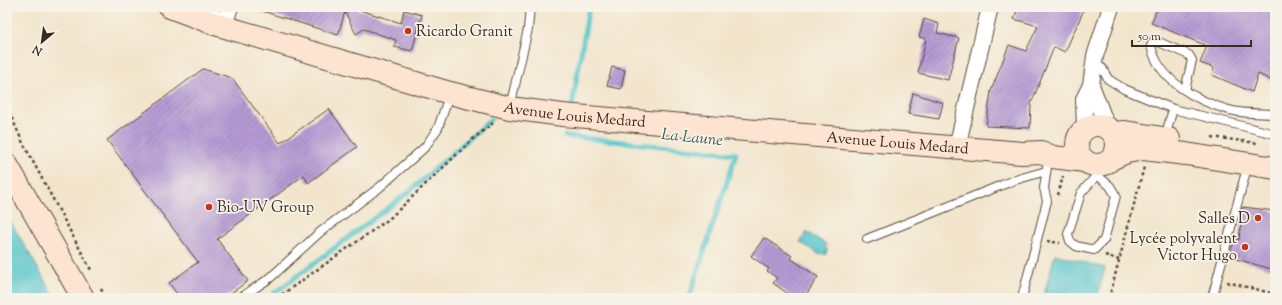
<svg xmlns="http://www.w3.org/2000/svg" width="1282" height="305" font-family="'Sorts Mill Goudy',serif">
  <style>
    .water { fill: #59c6cc; stroke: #4a7875 }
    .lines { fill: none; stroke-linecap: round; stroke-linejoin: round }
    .stream { stroke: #59c6cc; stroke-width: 5 }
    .building { fill: url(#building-hatch) }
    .lane-casing { stroke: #564638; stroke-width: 10 }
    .street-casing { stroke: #564638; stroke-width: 18 }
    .secondary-casing { stroke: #564638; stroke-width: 24 }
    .path { stroke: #564638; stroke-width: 2.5; stroke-dasharray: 3 3; stroke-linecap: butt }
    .lane { stroke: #fff; stroke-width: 8 }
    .street { stroke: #fff; stroke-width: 16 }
    .secondary { stroke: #fde4d0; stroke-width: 22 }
    .poi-dot { fill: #c8321e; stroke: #f7f3e8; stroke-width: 1.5 }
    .labels { text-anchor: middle; stroke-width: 3.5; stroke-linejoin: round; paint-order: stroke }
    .poi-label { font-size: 15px; fill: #3b2a1e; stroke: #f7f3e8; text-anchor: start }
    .street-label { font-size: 15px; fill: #3b2a1e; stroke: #f7f3e8 }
    .water-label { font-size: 16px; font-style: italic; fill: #445952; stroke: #f7f3e8 }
  </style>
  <defs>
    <pattern id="building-hatch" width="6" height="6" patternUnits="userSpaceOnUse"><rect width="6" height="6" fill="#b59ad4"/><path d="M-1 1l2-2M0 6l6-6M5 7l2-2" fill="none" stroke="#947eab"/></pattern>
  </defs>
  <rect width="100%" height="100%" fill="#f7f3e8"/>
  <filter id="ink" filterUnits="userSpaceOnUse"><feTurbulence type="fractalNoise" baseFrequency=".025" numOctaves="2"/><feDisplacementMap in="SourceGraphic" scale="8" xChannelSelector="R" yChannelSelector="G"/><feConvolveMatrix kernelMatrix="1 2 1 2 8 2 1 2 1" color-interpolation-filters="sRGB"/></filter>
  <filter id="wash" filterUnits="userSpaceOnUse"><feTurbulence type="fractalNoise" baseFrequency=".012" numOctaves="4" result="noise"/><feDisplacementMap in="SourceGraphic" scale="16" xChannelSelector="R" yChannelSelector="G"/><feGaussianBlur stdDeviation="0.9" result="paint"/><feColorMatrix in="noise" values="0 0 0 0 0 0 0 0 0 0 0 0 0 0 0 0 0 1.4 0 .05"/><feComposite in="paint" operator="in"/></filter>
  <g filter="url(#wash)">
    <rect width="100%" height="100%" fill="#f2e5cc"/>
    <g class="water">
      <path d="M7 215 55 298H7Z"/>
      <path d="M807 232 827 245 825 248 828 250 825 255 822 253 820 255 800 242Z"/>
      <path d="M1055 254 1105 268 1097 298H1043Z"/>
    </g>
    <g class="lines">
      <g class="stream">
        <path d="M572 106 589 7"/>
        <path d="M565 136 736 154 689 298"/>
        <path d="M268 298 409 192 490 120"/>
      </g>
    </g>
    <g id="blocks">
      <g class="building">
        <path d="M260 7H350L401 23 404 10 422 15 412 51 394 47 396 40 364 29 356 34 345 12 338 35 259 10Z"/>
        <path d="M1018 7H1085L1065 52 1054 47 1031 104 1030 128 986 126 991 91 1009 45 1026 51 1038 26 1014 19Z"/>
        <path d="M1158 7H1275V82L1258 74 1252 92 1212 75 1214 68 1200 63 1207 46 1151 23Z"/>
        <path d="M924 19 939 24 937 33 959 38 948 80 918 73 926 39 919 37Z"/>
        <path d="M612 67 625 70 621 89 607 86Z"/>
        <path d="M203 69 232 78 280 143 329 109 357 147 308 183 304 175 217 239 248 281 224 298H180L169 283 198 262 107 140Z"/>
        <path d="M913 93 943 103 939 119 908 114Z"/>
        <path d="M1243 207 1275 211V270L1229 257 1235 238 1239 240Z"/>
        <path d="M764 238 792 256 790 258 818 277 804 298H794L773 283 777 278 767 271 769 269 751 256Z"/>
      </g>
    </g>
  </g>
  <g filter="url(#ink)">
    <use href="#blocks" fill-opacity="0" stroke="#564638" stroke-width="1"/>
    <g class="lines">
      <g class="lane-casing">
        <g id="lane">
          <path d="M1094 64 1102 68 1108 79 1124 89 1173 109 1275 134"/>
          <path d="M1185 90 1192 60 1189 55 1154 40 1151 46C1159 81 1197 101 1229 110 1243 114 1260 113 1275 114"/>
          <path d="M510 107 528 29 530 7"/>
          <path d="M1165 137 1173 109"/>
          <path d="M1097 166V175L1081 193 1068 234 1070 241 1076 246 1094 250 1104 240 1116 196 1110 186 1097 175"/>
          <path d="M867 239 1012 181 1046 171"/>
          <path d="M240 298 270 278 319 233 380 187 425 147 438 128 450 93"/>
          <path d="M1022 298 1047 201 1044 188 1047 167"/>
          <path d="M1212 298 1248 164"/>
        </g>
      </g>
      <g class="street-casing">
        <g id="street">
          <path d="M212 7 210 12 215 24 227 16 230 7"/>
          <path d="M1091 85 1107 127"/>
          <path d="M1085 129 1084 99 1091 85 1095 56 1111 7"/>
          <path d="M957 147 990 7"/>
        </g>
      </g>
      <g class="secondary-casing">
        <g id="secondary">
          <path id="s1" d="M170 7 215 24 450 93 510 108 563 115 1022 153 1041 152 1053 157 1085 161"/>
          <circle cx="1097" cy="145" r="20"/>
          <path d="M1113 133 1125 132 1169 139"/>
          <path d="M1113 158 1127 152 1144 149 1186 154 1275 168"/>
          <path d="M7 165 83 298"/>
        </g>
      </g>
      <g class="path">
        <path d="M7 107 23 143 91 270"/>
        <path d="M1212 137 1257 143"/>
        <path d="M1058 195 1063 176"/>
        <path d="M1047 241 1060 243"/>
        <path d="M1105 255 1119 260"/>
        <path d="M1227 282 1275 294"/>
        <path d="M101 289 106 298"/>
        <path d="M277 298 389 219 473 139 493 123"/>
        <path d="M1109 298 1144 167"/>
      </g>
      <use href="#lane" class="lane"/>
      <use href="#street" class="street"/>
      <use href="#secondary" class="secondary"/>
    </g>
  </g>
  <g class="poi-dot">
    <circle cx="408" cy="31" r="4"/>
    <circle cx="209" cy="207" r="4"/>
    <circle cx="1258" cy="218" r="4"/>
    <circle cx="1245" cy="247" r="4"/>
  </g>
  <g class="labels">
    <g class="poi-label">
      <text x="416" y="36">Ricardo Granit</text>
      <text x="217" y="212">Bio-UV Group</text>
      <text x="1250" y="223" text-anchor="end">Salles D</text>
      <text x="1237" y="243" text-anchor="end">Lycée polyvalent<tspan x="1237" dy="17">Victor Hugo</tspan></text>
    </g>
    <g class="street-label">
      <text dy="5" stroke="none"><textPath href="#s1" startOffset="420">Avenue Louis Medard</textPath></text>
      <text dy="5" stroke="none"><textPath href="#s1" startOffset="744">Avenue Louis Medard</textPath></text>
    </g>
    <g class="water-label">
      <text transform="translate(692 136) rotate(6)" y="6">La Laune</text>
    </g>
  </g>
  <rect width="1282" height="305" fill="none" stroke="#f7f3e8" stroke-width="24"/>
  <g transform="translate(42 42) rotate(209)" stroke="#f7f3e8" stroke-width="3" paint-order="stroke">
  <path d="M0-3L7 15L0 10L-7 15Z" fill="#3b2a1e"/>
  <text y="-6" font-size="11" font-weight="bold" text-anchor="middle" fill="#3b2a1e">N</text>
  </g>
  <path d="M1132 40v6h119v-6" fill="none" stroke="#3b2a1e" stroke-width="2"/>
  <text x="1138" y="40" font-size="12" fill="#3b2a1e" stroke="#f7f3e8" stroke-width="3" paint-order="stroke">50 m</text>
</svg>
